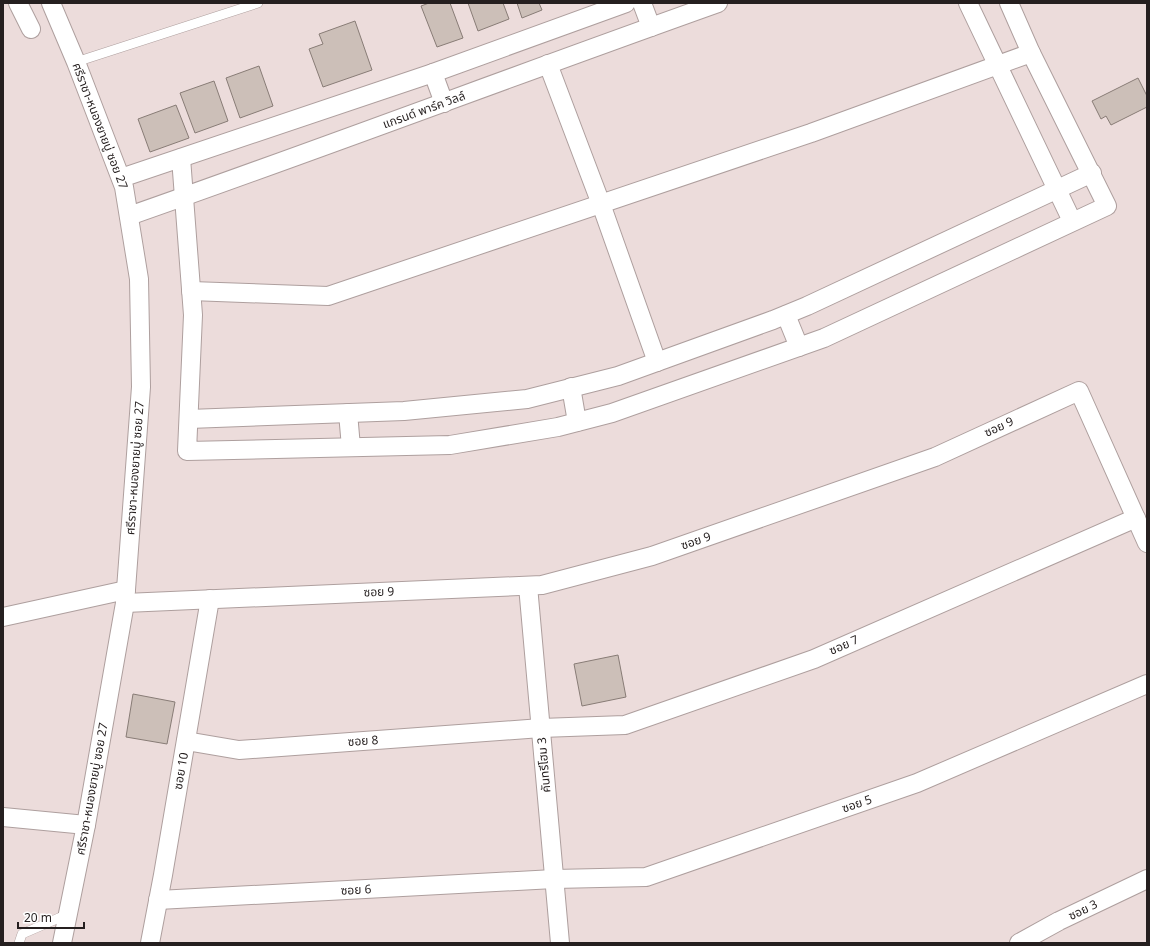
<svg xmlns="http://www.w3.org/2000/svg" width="1150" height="946" font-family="'Noto Sans','Noto Sans Thai',sans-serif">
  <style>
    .building { fill: #ccbfb8; stroke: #887c76 }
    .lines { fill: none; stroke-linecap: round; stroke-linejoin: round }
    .service-casing { stroke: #ae9f9e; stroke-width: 10 }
    .minor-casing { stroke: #ae9f9e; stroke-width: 20 }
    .service { stroke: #fff; stroke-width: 9 }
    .minor { stroke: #fff; stroke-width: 18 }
    .labels { text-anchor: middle; stroke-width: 3; stroke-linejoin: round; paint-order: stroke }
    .street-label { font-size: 12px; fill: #251f1f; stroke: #fff }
  </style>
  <rect width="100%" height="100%" fill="#ecdcdb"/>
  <g class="building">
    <path d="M429 3H450L463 38 437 47 421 6Z"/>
    <path d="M468 3H503L509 19 478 31Z"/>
    <path d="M517 3H539L542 10 522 18Z"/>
    <path d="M355 21 372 70 323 87 309 49 323 44 319 34Z"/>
    <path d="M259 66 273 106 240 118 226 78Z"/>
    <path d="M1138 78 1147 96V107L1111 125 1106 116 1101 119 1092 101Z"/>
    <path d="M214 81 228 121 195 133 180 93Z"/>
    <path d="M176 105 189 138 150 152 138 119Z"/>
    <path d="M618 655 626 697 582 706 574 664Z"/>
    <path d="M133 694 175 702 167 744 126 737Z"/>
  </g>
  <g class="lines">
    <g class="service-casing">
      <g id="service">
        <path d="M76 62 258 3"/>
        <path d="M19 943 22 934 68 914"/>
      </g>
    </g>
    <g class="minor-casing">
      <g id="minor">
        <path d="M18 3 31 29"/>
        <path d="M51 3 76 62 124 187 139 279 141 387 125 603 86 825 62 943"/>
        <path d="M642 3 651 27"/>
        <path d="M968 3 1072 221"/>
        <path d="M548 64 601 204 657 362"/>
        <path d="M433 73 444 103"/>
        <path d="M181 158 193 315 187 451 450 445 558 427 612 413 824 338 1107 206 1031 53 1009 3"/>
        <path d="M121 178 433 73 626 3"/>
        <path d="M129 216C326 147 521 73 718 3"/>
        <path d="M191 291 328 296 811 133 1031 53"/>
        <path d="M786 315 799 347"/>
        <path d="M571 387 577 422"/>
        <path d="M348 413 351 447"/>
        <path d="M189 419 404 411 527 399 618 376 773 320 807 306 1092 173"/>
        <path d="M528 586 560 943"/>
        <path d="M125 603 542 585 652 556 935 457 1079 391 1147 543"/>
        <path d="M3 617 126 590"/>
        <path d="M186 741 239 750 541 728 625 725 814 659 1136 518"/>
        <path d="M3 817 86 825"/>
        <path d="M158 900 554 879 646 877 917 783 1147 684"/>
        <path d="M150 943 163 875 210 599"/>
        <path d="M1019 943 1059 921 1147 879"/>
      </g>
    </g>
    <use href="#service" class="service"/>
    <use href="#minor" class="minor"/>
  </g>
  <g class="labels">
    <g class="street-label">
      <text transform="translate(424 110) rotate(-20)" y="4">แกรนด์ พาร์ค วิลล์</text>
      <text transform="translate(100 126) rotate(69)" y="4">ศรีราชา-หนองยายบู่ ซอย 27</text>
      <text transform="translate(999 427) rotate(-25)" y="4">ซอย 9</text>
      <text transform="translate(135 468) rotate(-86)" y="4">ศรีราชา-หนองยายบู่ ซอย 27</text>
      <text transform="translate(696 541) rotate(-19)" y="4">ซอย 9</text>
      <text transform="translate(379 592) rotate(-2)" y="4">ซอย 9</text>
      <text transform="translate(844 645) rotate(-24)" y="4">ซอย 7</text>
      <text transform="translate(363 741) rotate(-4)" y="4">ซอย 8</text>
      <text transform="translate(544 765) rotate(-95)" y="4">คันทรีโฮม 3</text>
      <text transform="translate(181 771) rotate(-80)" y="4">ซอย 10</text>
      <text transform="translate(92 789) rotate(-80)" y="4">ศรีราชา-หนองยายบู่ ซอย 27</text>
      <text transform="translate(857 804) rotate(-19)" y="4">ซอย 5</text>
      <text transform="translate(356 890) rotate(-3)" y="4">ซอย 6</text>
      <text transform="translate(1083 910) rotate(-26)" y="4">ซอย 3</text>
    </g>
  </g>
  <rect width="1150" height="946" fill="none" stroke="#251f1f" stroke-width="8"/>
  <path d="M18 922v6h66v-6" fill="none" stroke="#251f1f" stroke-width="2"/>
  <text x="24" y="922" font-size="12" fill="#251f1f" stroke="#ffffff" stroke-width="3" paint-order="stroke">20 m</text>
</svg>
